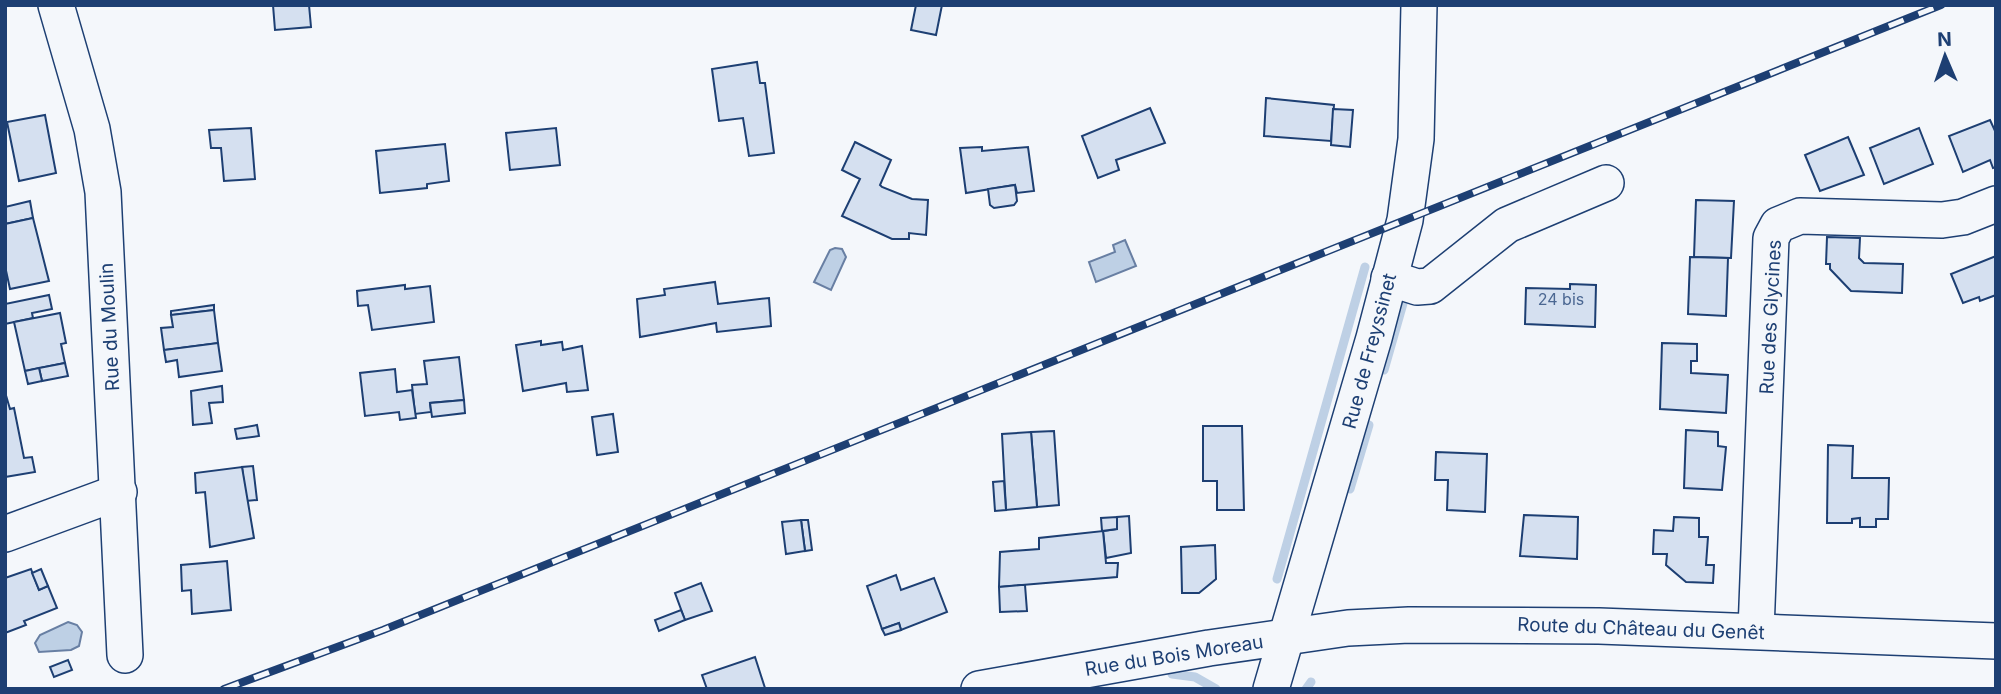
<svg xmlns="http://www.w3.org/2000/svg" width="2001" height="694" font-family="Inter,sans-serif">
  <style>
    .water { fill: #bed0e5; stroke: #687fa3; stroke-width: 2 }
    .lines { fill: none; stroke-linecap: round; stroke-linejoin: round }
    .stream { stroke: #bed0e5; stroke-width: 9 }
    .building { fill: #d5e0f0; stroke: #1d3f73; stroke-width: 2 }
    .minor-casing { stroke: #1d3f73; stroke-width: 38 }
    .minor { stroke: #f4f7fb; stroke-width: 35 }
    .rail-casing { stroke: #1d3f73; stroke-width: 8 }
    .rail { stroke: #f4f7fb; stroke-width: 5; stroke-dasharray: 16; stroke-linecap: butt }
    .labels { text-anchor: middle; stroke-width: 5; stroke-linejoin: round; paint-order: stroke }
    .number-label { font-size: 16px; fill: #4b6792 }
    .street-label { font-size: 19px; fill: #1d3f73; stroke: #f4f7fb }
  </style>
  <rect width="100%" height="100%" fill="#f4f7fb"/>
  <g class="water">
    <path d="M1125 240 1136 266 1096 282 1089 262 1115 252 1113 245Z"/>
    <path d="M835 248 842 249 846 257 831 290 814 282 830 250Z"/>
    <path d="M68 622 77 625 82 632 79 646 71 650 39 652 35 643 40 635Z"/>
  </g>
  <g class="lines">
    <g class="stream">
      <path d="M1384 370 1404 300"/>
      <path d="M1350 489 1369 425"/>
      <path d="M1277 579 1365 267"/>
      <path d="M1172 674 1195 677 1216 689"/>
      <path d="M1306 689 1311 682"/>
    </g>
  </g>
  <g class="building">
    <path d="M273 5H309L311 27 275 30Z"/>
    <path d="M916 5H942L936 35 911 30Z"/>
    <path d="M757 62 760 83H765L774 153 749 156 743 118 719 121 712 69Z"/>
    <path d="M1266 98 1334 105 1331 141 1264 136Z"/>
    <path d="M1150 108 1165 143 1116 160 1119 170 1098 178 1082 136Z"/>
    <path d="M1333 109 1353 110 1350 147 1331 145Z"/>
    <path d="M45 115 56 173 19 181 7 122Z"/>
    <path d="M1990 120 1996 133V167L1993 168 1990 160 1963 172 1949 136Z"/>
    <path d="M251 128 255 179 224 181 221 148H211L209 130Z"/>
    <path d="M556 128 560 165 510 170 506 133Z"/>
    <path d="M1919 128 1933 164 1884 184 1870 148Z"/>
    <path d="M1848 137 1864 175 1820 191 1805 155Z"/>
    <path d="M855 142 891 160 880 185 882 187 912 199 928 200 926 235 909 233V239H892L842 216 860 179 842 170Z"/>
    <path d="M445 144 449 181 427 184V188L380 193 376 151Z"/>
    <path d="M982 147V151L1028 147 1034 191 1017 193 1015 185 966 193 960 148Z"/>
    <path d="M1015 185 1017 201 1014 205 994 208 990 205 988 189Z"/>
    <path d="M1696 200 1734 201 1731 258 1694 257Z"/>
    <path d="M30 201 33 218 5 224V207Z"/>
    <path d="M33 218 49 281 10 289 5 266V224Z"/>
    <path d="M1827 237 1860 238 1859 258 1864 263 1903 264 1902 293 1851 291 1830 269V264H1826Z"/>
    <path d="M1996 256V295L1980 301 1979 297 1963 303 1951 274Z"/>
    <path d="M1690 257 1728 258 1726 316 1688 314Z"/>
    <path d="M715 282 718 304 769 298 771 326 717 332 716 323 640 337 637 299 665 295 664 289Z"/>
    <path d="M1570 284 1596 285 1595 327 1525 324 1526 288 1570 289Z"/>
    <path d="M405 285V289L430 286 434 322 372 330 368 305 358 306 357 291Z"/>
    <path d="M49 295 52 309 32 313 33 318 5 324V304Z"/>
    <path d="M214 305V310L171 315V311Z"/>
    <path d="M214 310 218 343 164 350 161 328 173 327 171 315Z"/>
    <path d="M60 313 66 343 61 344 65 363 25 371 14 322Z"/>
    <path d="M541 341V345L562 342 563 350 582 346 588 390 567 392 566 383 523 391 516 345Z"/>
    <path d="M218 343 222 371 179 377 177 360 166 362 164 350Z"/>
    <path d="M1662 343 1697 344V361H1691V373L1728 375 1726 413 1660 409Z"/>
    <path d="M459 357 464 400 430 403 431 412 415 414 412 385 427 384 424 361Z"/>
    <path d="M65 363 68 376 42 381 39 368Z"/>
    <path d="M39 368 42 381 28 384 25 371Z"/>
    <path d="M395 369 397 392 412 390 416 418 400 420 399 412 365 416 360 373Z"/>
    <path d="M222 386 223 402 209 403 212 423 193 425 191 391Z"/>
    <path d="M5 392 10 409 14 408 24 458 32 457 35 472 5 477Z"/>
    <path d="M464 400 465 413 432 417 430 403Z"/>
    <path d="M613 414 618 452 597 455 592 417Z"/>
    <path d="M257 425 259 436 237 439 235 429Z"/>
    <path d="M1203 426H1242L1244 510H1217V481H1203Z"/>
    <path d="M1686 430 1718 432V446L1726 447 1722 490 1684 488Z"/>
    <path d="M1054 431 1059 505 1037 507 1031 432Z"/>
    <path d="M1031 432 1037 507 1006 510 1002 434Z"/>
    <path d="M1828 445 1853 446 1852 478H1889L1888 519H1876V527H1860V518L1852 519V523H1827Z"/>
    <path d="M1436 452 1487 454 1485 512 1447 510 1448 480H1435Z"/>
    <path d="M253 466 257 500 246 501 242 467Z"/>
    <path d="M242 467 254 538 210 547 205 492 196 493 195 473Z"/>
    <path d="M1004 481 1006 510 995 511 993 482Z"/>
    <path d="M1524 515 1578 517 1577 559 1520 556Z"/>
    <path d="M1129 516 1131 553 1106 558 1103 531 1117 529V517Z"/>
    <path d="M1117 517V529L1102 531 1101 518Z"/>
    <path d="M1674 517 1699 518V537H1708L1706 565H1714L1713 583 1686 582 1666 565 1667 554H1653L1654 530 1673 531Z"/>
    <path d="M801 520H808L812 550 805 551Z"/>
    <path d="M801 520 805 551 786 554 782 522Z"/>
    <path d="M1103 531 1106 563H1118L1117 577 999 587 1000 552 1039 549V538Z"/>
    <path d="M1215 545 1216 579 1199 593H1182L1181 547Z"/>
    <path d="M227 561 231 610 192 614 191 590 182 591 181 565Z"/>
    <path d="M31 569 39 590 48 586 57 608 24 621 26 625 5 633V578Z"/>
    <path d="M41 569 48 586 39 590 32 573Z"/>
    <path d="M896 575 901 590 934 578 947 612 901 630 899 623 882 629 867 586Z"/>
    <path d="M701 583 712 611 685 620 675 593Z"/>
    <path d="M1021 585H1025L1027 611 1000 612 999 587Z"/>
    <path d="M681 610 685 620 659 631 655 620Z"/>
    <path d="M899 623 901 630 885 635 882 629Z"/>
    <path d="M755 657 765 688 707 689 702 675Z"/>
    <path d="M68 660 72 670 54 677 50 667Z"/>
  </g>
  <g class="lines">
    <g class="minor-casing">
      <g id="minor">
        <path d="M56 5 92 129 103 192 125 655"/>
        <path d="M1389 278 1417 287 1430 286 1507 225 1606 183"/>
        <path d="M5 534 119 492"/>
        <path d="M1756 631 1771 238 1778 225 1800 216 1942 220 1963 217 1996 204"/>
        <path d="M979 689 1209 648 1348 628 1409 625 1599 626 1996 641"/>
        <path d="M1271 689 1374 338 1405 220 1416 139 1419 5"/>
      </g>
    </g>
    <use href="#minor" class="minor"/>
    <g class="rail-casing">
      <path id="rail" d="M224 689 383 630 1941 5"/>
    </g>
    <use href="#rail" class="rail"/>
  </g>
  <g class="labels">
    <g class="number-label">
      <text x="1561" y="305">24 bis</text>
    </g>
    <g class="street-label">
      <text transform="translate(1770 317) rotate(-87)" y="7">Rue des Glycines</text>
      <text transform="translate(109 327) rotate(-93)" y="7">Rue du Moulin</text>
      <text transform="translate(1369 351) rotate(-75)" y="7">Rue de Freyssinet</text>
      <text transform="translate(1641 628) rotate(2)" y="7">Route du Château du Genêt</text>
      <text transform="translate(1174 655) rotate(-9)" y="7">Rue du Bois Moreau</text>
    </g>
  </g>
  <rect width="2001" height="694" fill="none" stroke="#1d3f73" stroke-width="14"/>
  <g transform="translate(1945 56) rotate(358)" stroke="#f4f7fb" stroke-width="5" paint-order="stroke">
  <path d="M0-5L12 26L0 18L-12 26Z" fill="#1d3f73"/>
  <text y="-10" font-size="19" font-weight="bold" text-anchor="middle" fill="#1d3f73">N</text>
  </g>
</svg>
